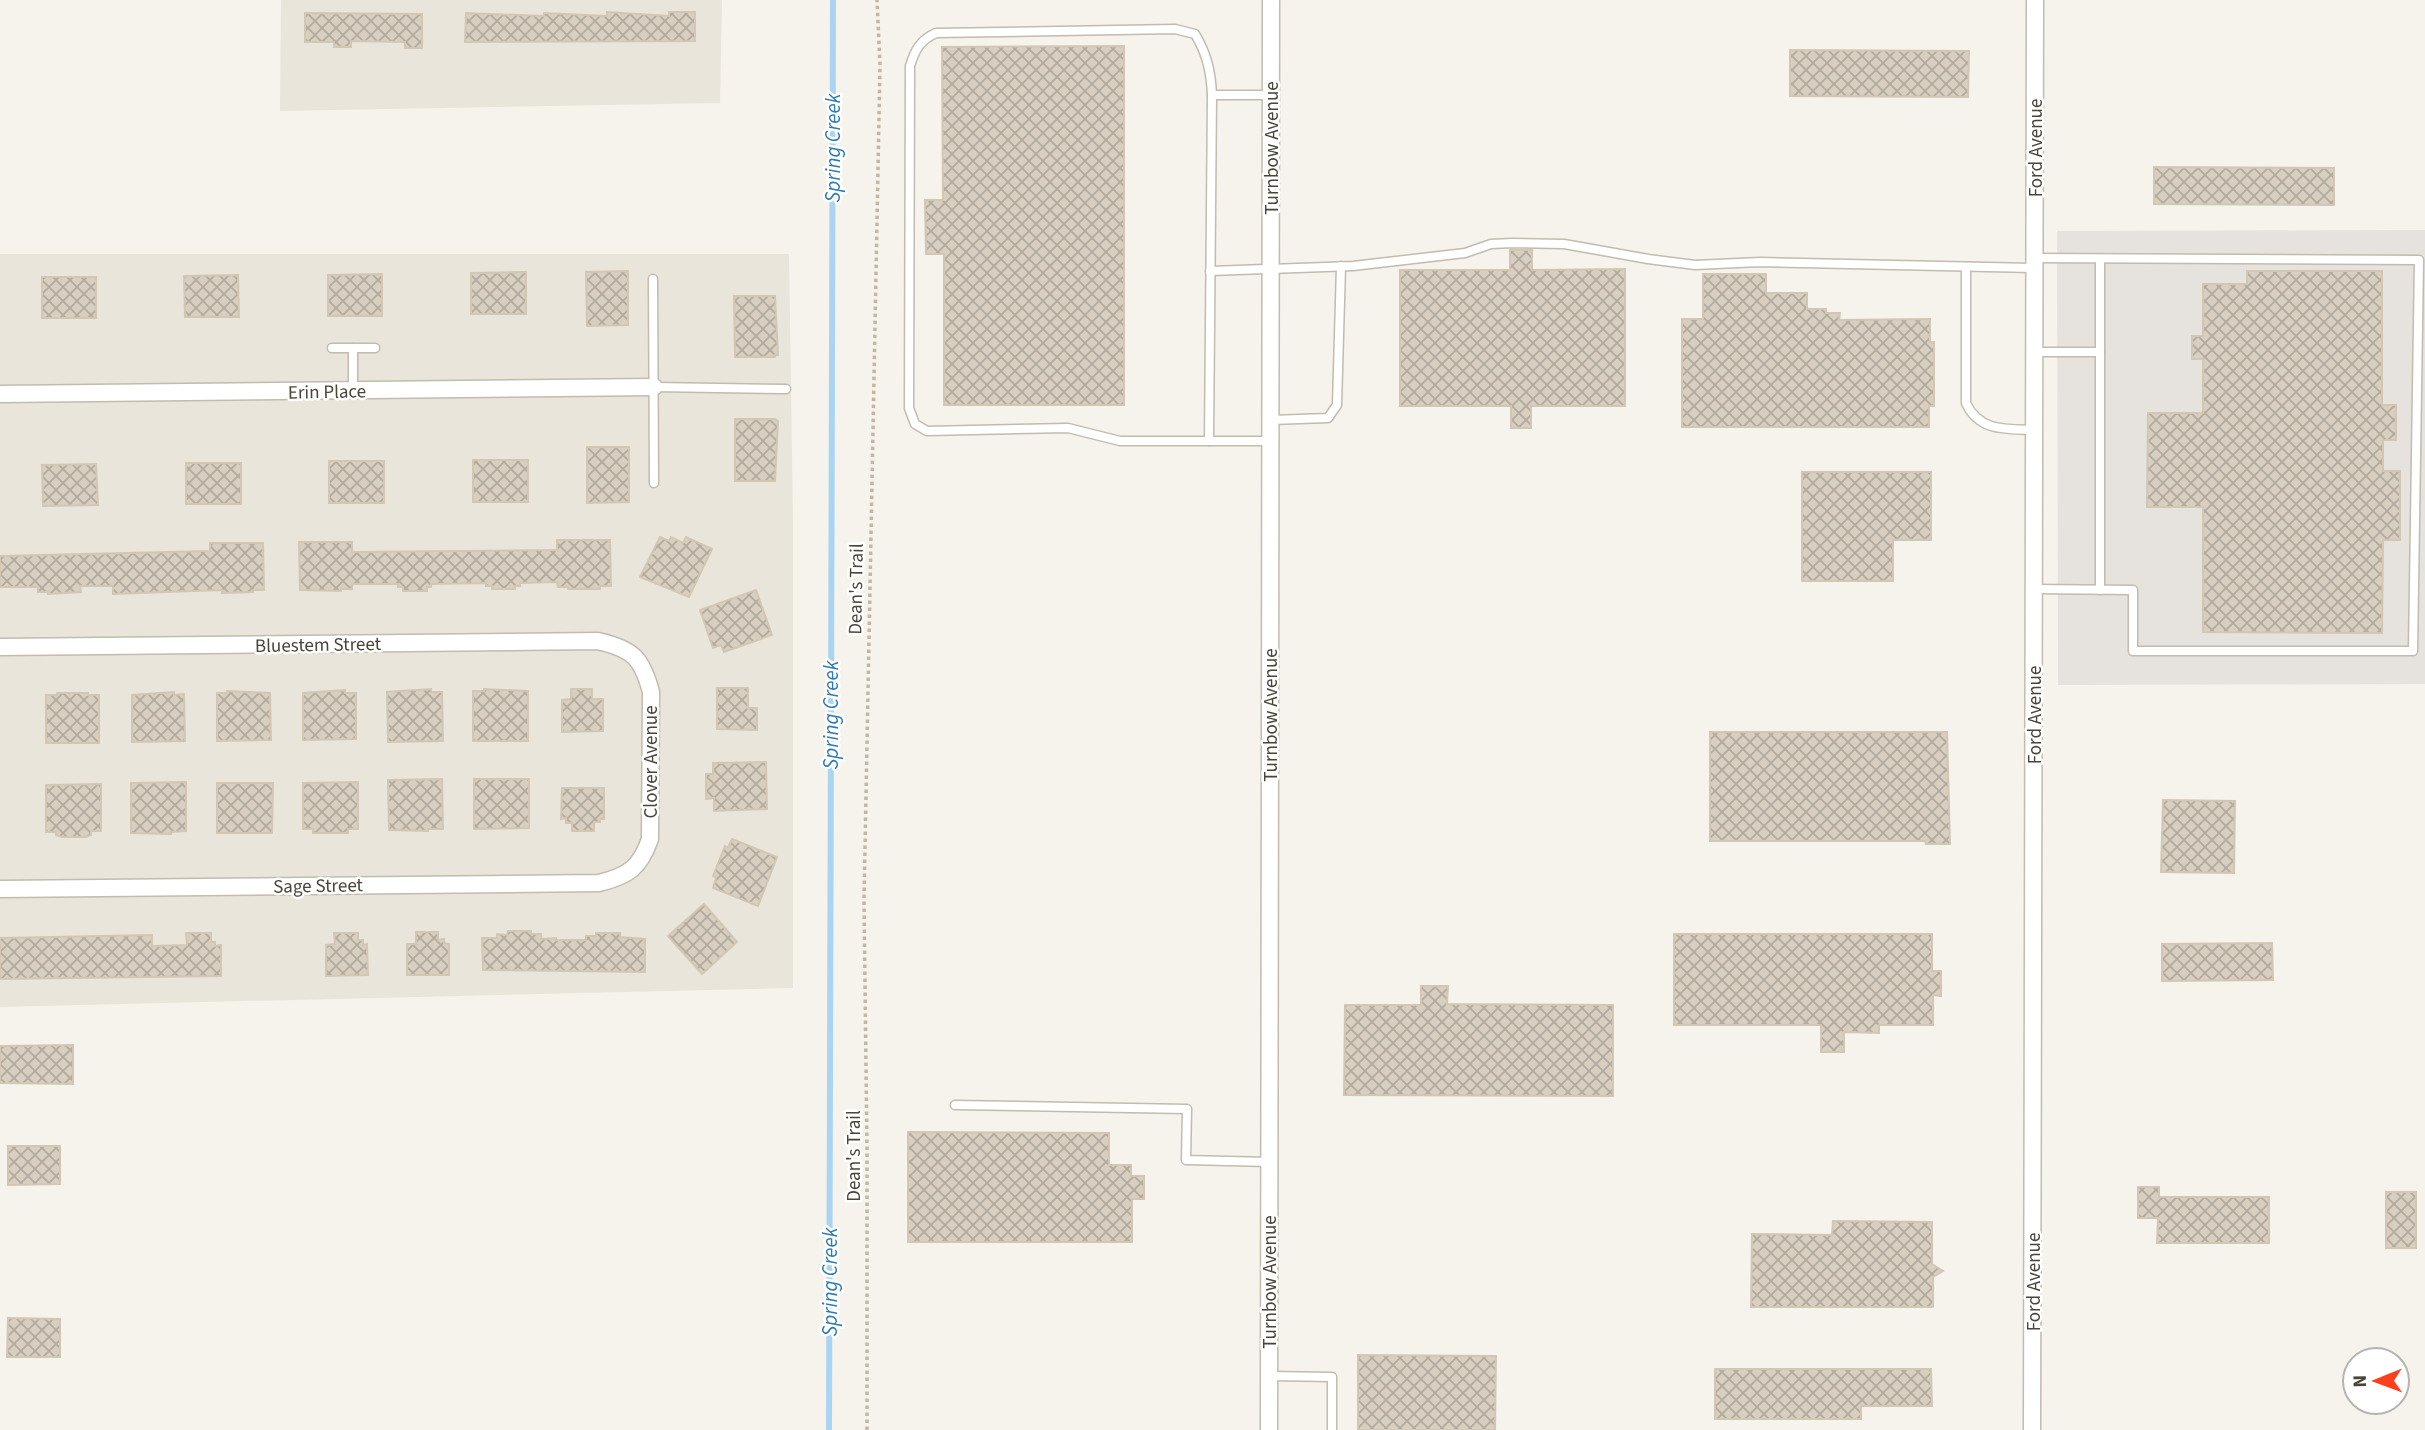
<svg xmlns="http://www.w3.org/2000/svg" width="2425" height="1430" font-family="'Source Sans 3',sans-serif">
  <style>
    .residential { fill: #eae5da }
    .industrial { fill: #e6e2dd }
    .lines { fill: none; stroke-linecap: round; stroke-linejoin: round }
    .stream { stroke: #a9d4f2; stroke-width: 6 }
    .building { fill: url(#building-cross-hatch); stroke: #d3c7b4; stroke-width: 2 }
    .lane-casing { stroke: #c2bbae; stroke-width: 11 }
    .street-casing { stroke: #c2bbae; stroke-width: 19 }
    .path { stroke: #c4b79f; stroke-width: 3.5; stroke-dasharray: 3.5 3.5; stroke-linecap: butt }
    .lane { stroke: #fff; stroke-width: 8 }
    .street { stroke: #fff; stroke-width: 16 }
    .labels { text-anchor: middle; stroke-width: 5; stroke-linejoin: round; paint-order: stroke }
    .street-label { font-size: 19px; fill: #4b4439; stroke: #fff }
    .water-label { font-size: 21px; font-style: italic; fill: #2e7ab2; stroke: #fff }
  </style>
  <defs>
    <pattern id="building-cross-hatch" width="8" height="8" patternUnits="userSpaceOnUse" patternTransform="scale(1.75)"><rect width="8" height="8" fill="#d8cfc1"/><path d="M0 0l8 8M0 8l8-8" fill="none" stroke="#b1aa9e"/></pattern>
  </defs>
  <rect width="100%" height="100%" fill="#f6f3ec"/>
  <g class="residential">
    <path d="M281 0H722L720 103 280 111Z"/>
    <path d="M0 254H789L793 522V988L0 1007Z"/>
  </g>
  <path class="industrial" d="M2425 230V684L2058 685 2057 231Z"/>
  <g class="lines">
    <path class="stream" d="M829 1430 833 0"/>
  </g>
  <g class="building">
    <path d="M607 12 669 16V12H695V41L465 42 466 13 544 16V13L607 16Z"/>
    <path d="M305 13 422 14V48H405V42L351 41V47H334V42H305Z"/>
    <path d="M1124 46V405H944V254H926L925 200H943L942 47Z"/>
    <path d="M1790 50 1969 51 1968 97 1790 96Z"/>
    <path d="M2154 167 2334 168V205L2154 204Z"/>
    <path d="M1510 250H1532V270L1625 269V406H1531V428H1511V406H1400V270H1510Z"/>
    <path d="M628 271V325L587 326 586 272Z"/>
    <path d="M2247 271H2382V405H2396V440H2383V471H2400V540H2383L2382 633 2203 632V507H2147L2148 413H2203V359H2192V336H2203V284H2247Z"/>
    <path d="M526 272V314H471V273Z"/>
    <path d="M382 274V316H328V275Z"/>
    <path d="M1703 274H1766V293H1807V309H1826V313H1840L1839 320 1930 319V342H1934V406H1929V427H1682V319H1703Z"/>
    <path d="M238 275 239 317H185L184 276Z"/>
    <rect x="42" y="277" width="54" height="41"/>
    <path d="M734 296H775L778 355H775V357H735Z"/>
    <path d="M735 419H775L778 421 775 481H735Z"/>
    <path d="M587 447H629V502L587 503Z"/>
    <rect x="473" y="460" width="55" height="42"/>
    <rect x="329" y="461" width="55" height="42"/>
    <rect x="186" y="463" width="55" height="41"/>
    <path d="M96 464 98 505 43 506 42 465Z"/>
    <path d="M1802 472H1931V540H1893V581H1802Z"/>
    <path d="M660 537 669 541 671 537 683 543 686 537 712 549 689 597 640 577Z"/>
    <path d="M557 540H610L611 586H600V589H568V587H558L557 582 520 583V586H515V589H492V586H486V583L431 584V587H427V591H403V587H398V584H352V589H341V591L300 590 299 542H352V552L467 551 557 550Z"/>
    <path d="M210 543H263L264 590H253V592L222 593V590L113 594V586H80L81 592 48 594V592H38V587H0V556L210 551Z"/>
    <path d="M756 590 772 635 724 652 721 645 713 648 700 610Z"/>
    <path d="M717 688H748V708H757V730L717 729Z"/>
    <path d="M431 689V692H442L443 741 388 742 387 692Z"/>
    <path d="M484 689 528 691V741H473V691H484Z"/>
    <path d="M571 689H592V699H603V731L562 732V700L571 699Z"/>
    <path d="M345 690V693H356V739L303 740V693Z"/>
    <path d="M227 691 270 693 271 740 217 741V693H227Z"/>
    <path d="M174 692V695L184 694 185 741 132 742V695Z"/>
    <path d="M57 693H88V695H99V743H46V695H57Z"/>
    <path d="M1710 732H1947L1950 844H1926L1925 841H1710Z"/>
    <path d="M766 762 767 809 714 811V798L706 799V774H713V763Z"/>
    <path d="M442 779 443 829H428V831L389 830 388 780Z"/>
    <path d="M474 779H529V828L474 829Z"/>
    <path d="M186 782V831L171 832V834L131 833V783Z"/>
    <path d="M358 782V829H348V833H313V829H303V783Z"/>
    <path d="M217 783H273L272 833H217Z"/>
    <path d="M101 784V831H91V835L86 837H62L56 835V832H46V785Z"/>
    <path d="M562 788H604V819H600V822H594V831H572V823H566V818L561 819Z"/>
    <path d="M2163 800 2235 801 2234 873 2161 872Z"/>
    <path d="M732 839 777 857 758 906 713 888 716 878 713 876 725 846 728 848Z"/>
    <path d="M704 904 737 942 702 974 668 936Z"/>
    <path d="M508 931H531V934H541V939L556 938V940H586V936H596V933H620V937L645 939V972L483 970 482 938H497V934L507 935Z"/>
    <path d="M416 932H438V940L444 939V943L449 944V975H407V944H416Z"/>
    <path d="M186 933H211V942H215V946L221 945V976L0 979V938L152 935V946L187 945Z"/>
    <path d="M334 933H358V940H363V945L367 944 368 975 326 976V945L335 944Z"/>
    <path d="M1674 934H1932V971H1941V996L1933 995V1025H1879V1033L1844 1032V1052H1821V1025H1674Z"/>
    <path d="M2272 943 2273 980 2162 981V944Z"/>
    <path d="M1421 986H1448L1447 1004 1613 1005V1096L1344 1095 1345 1005H1421Z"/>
    <path d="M73 1045V1084L0 1083V1046Z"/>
    <path d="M908 1132 1109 1133V1165H1131V1176H1144V1199H1132V1242H908Z"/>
    <path d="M8 1146H60V1184L8 1185Z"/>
    <path d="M2138 1187H2159V1197H2269V1243H2157L2158 1218H2138Z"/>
    <rect x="2386" y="1192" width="30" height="56"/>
    <path d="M1833 1221 1932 1222V1264L1943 1271 1933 1277V1307H1751L1752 1234 1832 1235Z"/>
    <path d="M8 1318 60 1319V1357H7Z"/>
    <path d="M1358 1355 1496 1356 1495 1430H1358Z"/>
    <path d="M1715 1369H1931L1932 1406H1861V1419H1715Z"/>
  </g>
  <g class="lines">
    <g class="lane-casing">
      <g id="lane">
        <path d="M2100 259V590"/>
        <path d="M1966 267V403C1979 432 2007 429 2035 430"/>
        <path d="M1210 271 1353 266 1465 253 1491 244 1512 243 1564 244 1648 259 1695 265 1760 262 2035 268"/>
        <path d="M653 279 654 483"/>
        <path d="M332 348H353V391"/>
        <path d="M353 348H375"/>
        <path d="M2035 352H2100"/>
        <path d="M654 387 786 389"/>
        <path d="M1271 420 1328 418 1337 405 1341 266"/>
        <path d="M1209 441 1212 95"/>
        <path d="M1270 441H1120L1068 428 927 431 915 424 909 408 910 66C915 50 920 40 936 33L1175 29 1195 34C1207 54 1211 72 1212 95H1271"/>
        <path d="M2034 589 2133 590V651H2413L2419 260 2035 258"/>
        <path d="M955 1105 1187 1109 1186 1160 1270 1162"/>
        <path d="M1269 1376 1332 1377V1430"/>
      </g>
    </g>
    <g class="street-casing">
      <g id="street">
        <path d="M0 394 654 387"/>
        <path d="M0 647 598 641C633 649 642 658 651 692L650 839C640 868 628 876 599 883L0 889"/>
        <path d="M1269 1430 1271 0"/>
        <path d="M2032 1430 2035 0"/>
      </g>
    </g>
    <path class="path" d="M867 1430V1148L864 901 880 65 877 0"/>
    <use href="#lane" class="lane"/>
    <use href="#street" class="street"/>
  </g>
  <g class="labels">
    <g class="street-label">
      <text transform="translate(1271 148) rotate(-90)" y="7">Turnbow Avenue</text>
      <text transform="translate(2035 148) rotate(-90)" y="7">Ford Avenue</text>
      <text transform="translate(327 391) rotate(-1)" y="7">Erin Place</text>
      <text transform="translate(855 589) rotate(-89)" y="7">Dean's Trail</text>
      <text transform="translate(318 644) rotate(-1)" y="7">Bluestem Street</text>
      <text transform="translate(1270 715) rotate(-90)" y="7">Turnbow Avenue</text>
      <text transform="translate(2034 715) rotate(-90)" y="7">Ford Avenue</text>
      <text transform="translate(650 762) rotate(-90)" y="7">Clover Avenue</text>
      <text transform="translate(318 885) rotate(-1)" y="7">Sage Street</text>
      <text transform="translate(853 1156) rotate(-90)" y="7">Dean's Trail</text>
      <text transform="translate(1269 1282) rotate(-90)" y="7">Turnbow Avenue</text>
      <text transform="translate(2033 1282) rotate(-90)" y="7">Ford Avenue</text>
    </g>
    <g class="water-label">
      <text transform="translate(833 148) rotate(-90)" y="7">Spring Creek</text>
      <text transform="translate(831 715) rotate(-90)" y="7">Spring Creek</text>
      <text transform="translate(830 1282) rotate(-90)" y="7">Spring Creek</text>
    </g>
  </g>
  <g transform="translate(2376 1381) rotate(269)"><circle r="33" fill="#ffffff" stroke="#b7b4b0" stroke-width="2"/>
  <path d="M0-5L12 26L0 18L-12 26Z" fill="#fc3f1d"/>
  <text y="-10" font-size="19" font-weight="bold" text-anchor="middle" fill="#4b4439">N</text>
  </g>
</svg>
